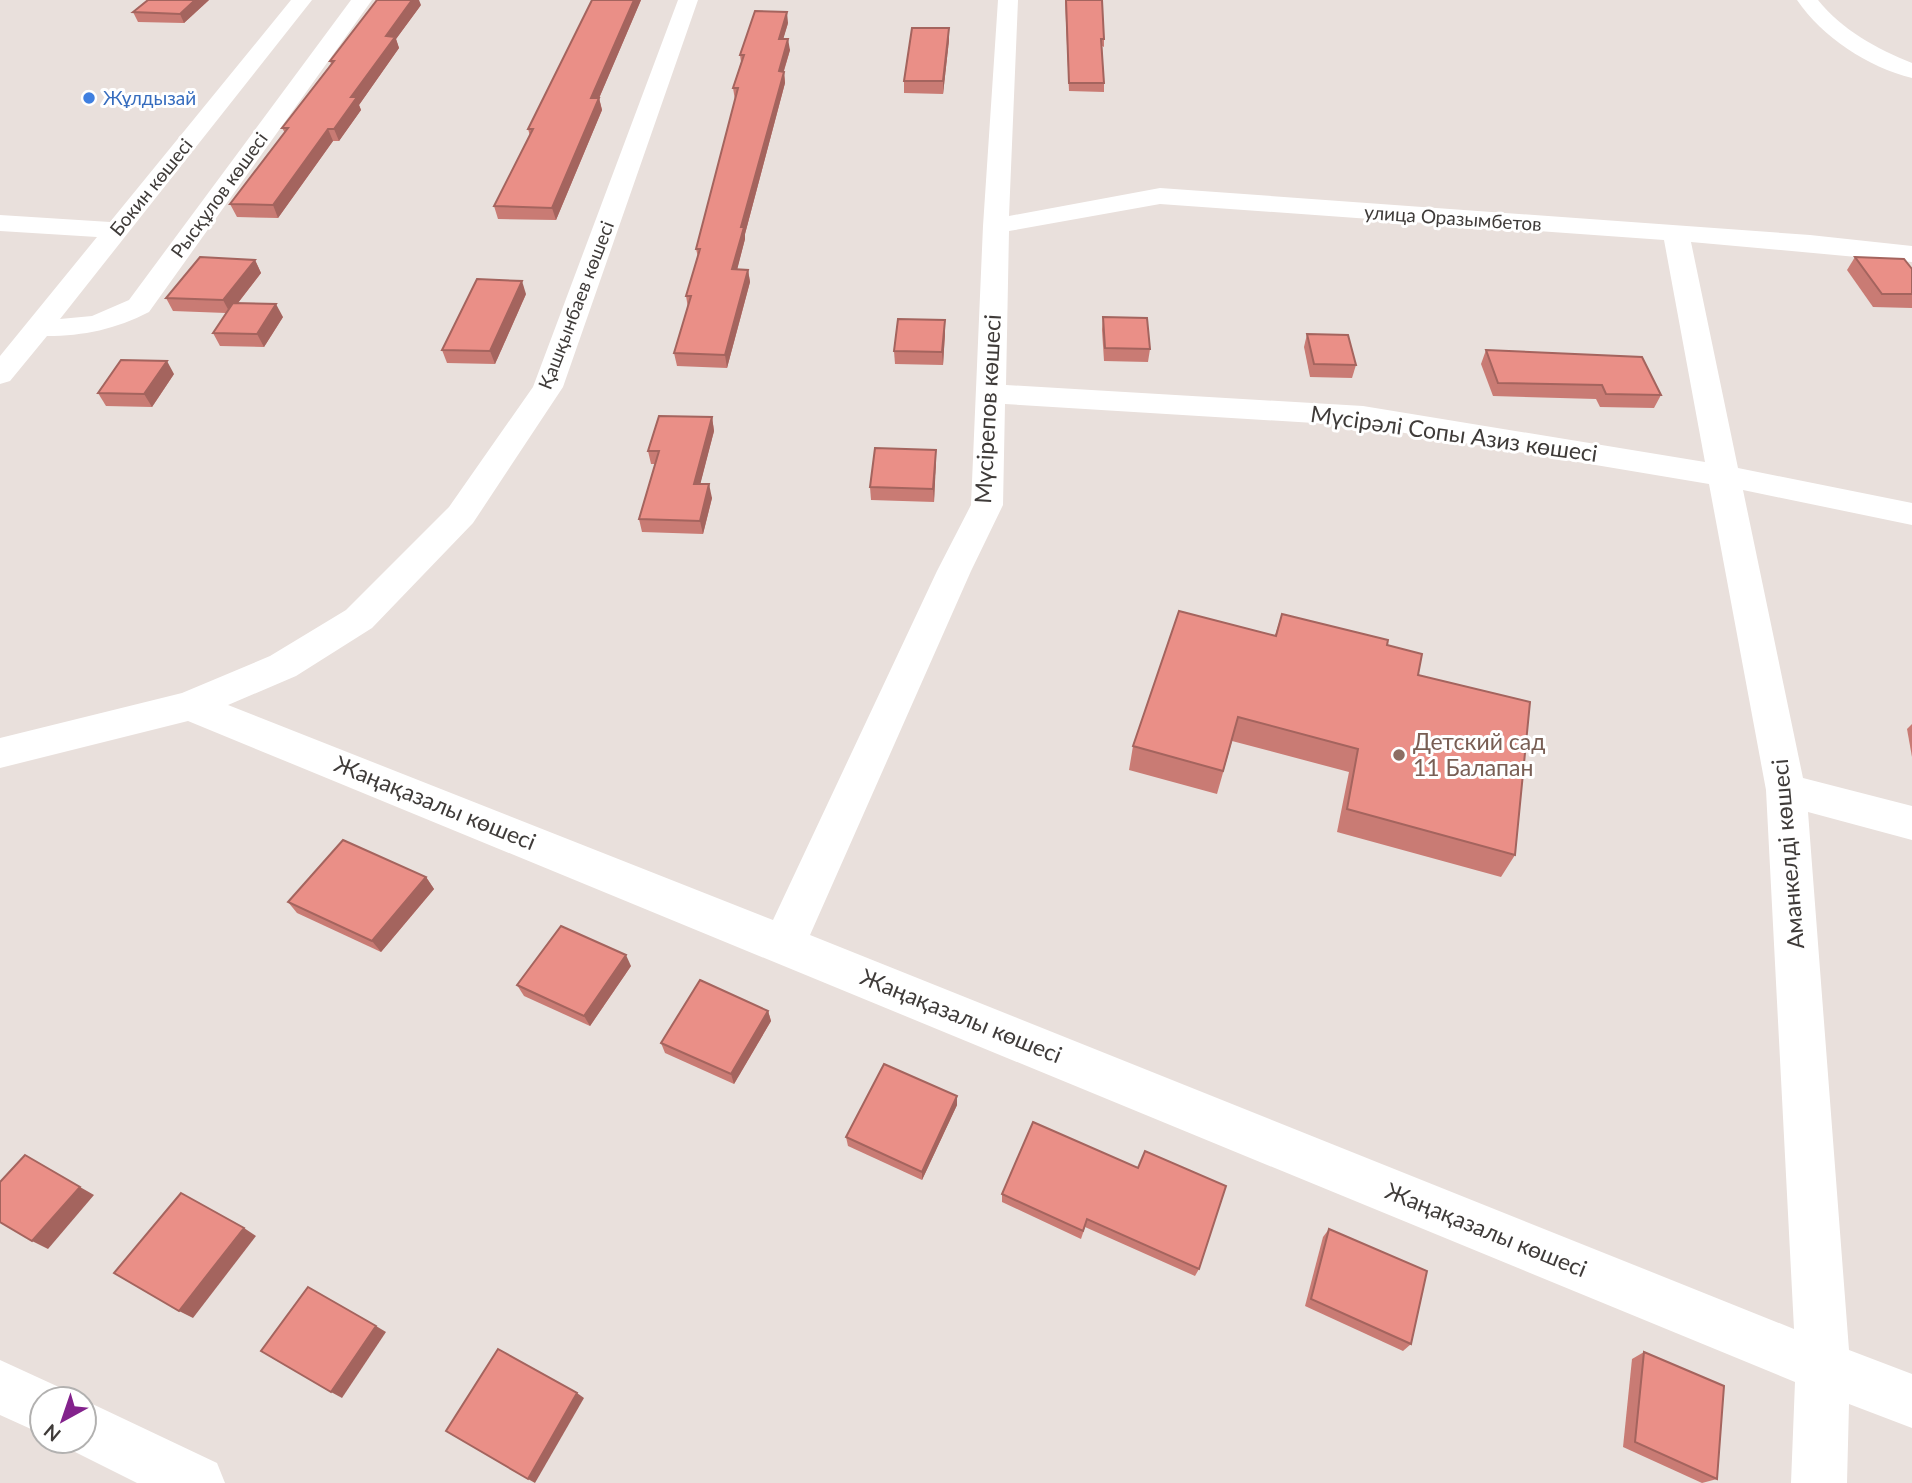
<svg xmlns="http://www.w3.org/2000/svg" width="1912" height="1483" font-family="Lato,sans-serif">
  <style>
    .lines { fill: none; stroke-linecap: round; stroke-linejoin: round }
    .minor { fill: #fff; fill-rule: evenodd }
    .wall { fill: #c97b74 }
    .shaded-wall { fill: #a4645e }
    .building { fill: #ea8f87; stroke: #a4645e; stroke-width: 2 }
    .shop-dot { fill: #3f7fe0; stroke: #fff; stroke-width: 2.5 }
    .education-dot { fill: #8d6e63; stroke: #fff; stroke-width: 2.5 }
    .labels { text-anchor: middle; stroke-width: 6; stroke-linejoin: round; paint-order: stroke }
    .far-shop-label { font-size: 19px; fill: #366cbe; stroke: #fff; text-anchor: start }
    .far-street-label { font-size: 19px; fill: #3f3b39; stroke: #fff }
    .street-label { font-size: 23px; fill: #3f3b39; stroke: #fff }
    .education-label { font-size: 23px; fill: #785e54; stroke: #fff; text-anchor: start }
  </style>
  <rect width="100%" height="100%" fill="#e9e0dc"/>
  <g class="lines">
    <g class="minor">
      <path d="M291 0H312L60 319 92 316 129 300 351 0H372L149 312C116 329 84 336 47 336L10 381 0 384V356L97 237 0 231V215L110 222Z"/>
      <path d="M678 0H698L563 387 473 523 372 628 296 676 228 705 773 920 937 571 971 505 983 226 998 0H1018L1009 216 1160 188 1810 235 1912 246V262L1691 242 1738 468 1912 503V525L1743 490 1803 778 1912 806V840L1808 812 1849 1350 1912 1374V1428L1849 1404 1847 1483H1791L1795 1382 188 721 0 768V738L182 693 270 656 346 610 449 507 533 387ZM1160 204 1664 240 1705 462 1363 406 1006 385 1009 231ZM1005 404 1363 426 1709 484 1766 790 1794 1329 810 935 971 571 1003 505Z"/>
      <path d="M1797 0H1818C1842 30 1877 49 1912 63V78C1868 67 1822 37 1797 0Z"/>
      <path d="M0 1360 61 1388 66 1399H42V1434L0 1415Z"/>
      <path d="M84 1400 217 1463 225 1483H137L65 1447 62 1441H84Z"/>
    </g>
  </g>
  <g class="wall">
    <path d="M148 0H209L184 23 138 22 133 12Z"/>
    <path d="M592 0H641L599 98 602 110 556 220 498 219 494 206 530 136 528 129Z"/>
    <path d="M1065 0H1102L1104 39V47L1102 46 1104 83V92L1069 91Z"/>
    <path d="M421 5 396 39 399 48 359 105 361 110 339 141H333L278 218 237 217 230 204 285 133 282 128 331 64 330 61Z"/>
    <path d="M788 23 783 39 790 50 784 71 785 83 745 234V239L737 269 748 270 750 282 727 368 677 366 674 353 688 308 686 296 698 257 696 249 735 100 733 88 741 62 740 55Z"/>
    <path d="M949 28V40L943 94 904 93V81Z"/>
    <path d="M1855 257 1912 269V308L1873 307 1847 270Z"/>
    <path d="M255 260 261 273 238 303 283 317 264 347 220 346 213 333 226 313 173 311 166 298Z"/>
    <path d="M526 294 495 364 447 363 442 350Z"/>
    <path d="M1103 317 1150 349 1148 362 1104 361 1102 330Z"/>
    <path d="M945 333 943 365 895 364 894 351Z"/>
    <path d="M1307 334 1356 365 1352 378 1310 377 1304 347Z"/>
    <path d="M1486 350 1661 395 1654 408 1600 407 1596 399 1493 396 1481 364Z"/>
    <path d="M174 374 152 407 106 406 98 393Z"/>
    <path d="M712 417 714 431 700 484 712 498 703 534 642 532 639 519 655 464H651L648 451Z"/>
    <path d="M936 450 934 502 871 500 870 487Z"/>
    <path d="M1282 614 1387 645 1418 675 1515 855 1501 877 1337 832 1349 772 1232 741 1217 794 1129 770 1133 746 1275 635Z"/>
    <path d="M1912 724V757L1907 729Z"/>
    <path d="M426 877 434 889 381 952 297 913 288 902Z"/>
    <path d="M631 966 590 1026 524 996 517 985Z"/>
    <path d="M768 1011 771 1021 734 1084 665 1053 661 1043Z"/>
    <path d="M957 1096V1105L922 1180 848 1146 846 1137Z"/>
    <path d="M1138 1168 1199 1269 1195 1276 1085 1227 1081 1239 1002 1202V1194Z"/>
    <path d="M1329 1229 1411 1344 1403 1351 1305 1306 1323 1237Z"/>
    <path d="M1644 1352 1717 1479 1702 1483 1623 1447 1632 1359Z"/>
  </g>
  <g class="shaded-wall">
    <path d="M195 0H209L184 23 180 14Z"/>
    <path d="M412 0H419L421 5 396 39 399 48 359 105 361 110 339 141 334 129 386 36Z"/>
    <path d="M634 0H641L594 110 591 98Z"/>
    <path d="M787 12 788 23 780 50 779 39Z"/>
    <path d="M949 28V40L943 94V81Z"/>
    <path d="M788 39 790 50 780 83 779 71Z"/>
    <path d="M784 72 785 83 745 234V239L734 282 732 269 741 227Z"/>
    <path d="M599 98 602 110 556 220 552 208Z"/>
    <path d="M328 129 333 141 278 218 273 205Z"/>
    <path d="M255 260 261 273 230 313 223 300Z"/>
    <path d="M748 270 750 282 727 368 725 355Z"/>
    <path d="M522 281 526 294 495 364 490 351Z"/>
    <path d="M276 304 283 317 264 347 257 334Z"/>
    <path d="M945 320V333L943 365 942 352Z"/>
    <path d="M167 361 174 374 152 407 144 394Z"/>
    <path d="M712 417 714 431 697 497 694 484Z"/>
    <path d="M936 450V463L934 502 933 489Z"/>
    <path d="M709 484 712 498 703 534 700 521Z"/>
    <path d="M426 877 434 889 381 952 372 941Z"/>
    <path d="M626 955 631 966 590 1026 584 1016Z"/>
    <path d="M768 1011 771 1021 734 1084 731 1074Z"/>
    <path d="M957 1096V1105L922 1180V1172Z"/>
    <path d="M80 1187 94 1195 48 1249 32 1241Z"/>
    <path d="M244 1228 256 1236 193 1318 179 1311Z"/>
    <path d="M376 1326 386 1332 342 1398 331 1392Z"/>
    <path d="M577 1393 584 1398 535 1483 528 1479Z"/>
  </g>
  <g class="building">
    <path d="M148 0H195L180 14 133 12Z"/>
    <path d="M377 0H412L386 36 395 37 351 97H357L334 129H328L273 205 230 204 288 128H282L334 61H330Z"/>
    <path d="M592 0H634L591 98H599L552 208 494 206 533 129H528Z"/>
    <path d="M1066 0H1102L1104 39H1101L1104 83H1069Z"/>
    <path d="M755 11 787 12 779 39H788L779 71 784 72 741 227H744L732 269 748 270 725 355 674 353 691 296H686L700 249H696L738 88H733L744 55H740Z"/>
    <path d="M912 28H949L943 81H904Z"/>
    <path d="M200 257 255 260 223 300 166 298Z"/>
    <path d="M1855 257 1904 259 1912 269V294H1882Z"/>
    <path d="M477 279 522 281 490 351 442 350Z"/>
    <path d="M233 303 276 304 257 334 213 333Z"/>
    <path d="M1103 317 1147 318 1150 349 1105 348Z"/>
    <path d="M898 319 945 320 942 352 894 351Z"/>
    <path d="M1307 334 1348 335 1356 365 1314 364Z"/>
    <path d="M1486 350 1642 357 1661 395 1606 394 1602 385 1498 383Z"/>
    <path d="M121 360 167 361 144 394 98 393Z"/>
    <path d="M659 416 712 417 694 484H709L700 521 639 519 659 451H648Z"/>
    <path d="M875 448 936 450 933 489 870 487Z"/>
    <path d="M1179 611 1276 636 1282 614 1388 640 1387 645 1422 654 1418 675 1530 702 1515 855 1347 809 1358 749 1238 717 1223 771 1133 746Z"/>
    <path d="M343 840 426 877 372 941 288 902Z"/>
    <path d="M561 926 626 955 584 1016 517 985Z"/>
    <path d="M700 980 768 1011 731 1074 661 1043Z"/>
    <path d="M884 1064 957 1096 922 1172 846 1137Z"/>
    <path d="M1033 1122 1138 1168 1145 1151 1226 1186 1199 1269 1087 1219 1083 1231 1002 1194Z"/>
    <path d="M25 1155 80 1187 32 1241 0 1222V1182Z"/>
    <path d="M181 1193 244 1228 179 1311 114 1273Z"/>
    <path d="M1329 1229 1427 1271 1411 1344 1311 1299Z"/>
    <path d="M308 1287 376 1326 331 1392 261 1351Z"/>
    <path d="M498 1349 577 1393 528 1479 446 1431Z"/>
    <path d="M1644 1352 1724 1386 1717 1479 1635 1442Z"/>
  </g>
  <circle class="shop-dot" cx="89" cy="98" r="7"/>
  <circle class="education-dot" cx="1399" cy="755" r="7"/>
  <g class="labels">
    <g class="far-shop-label">
      <text x="103" y="105">Жұлдызай</text>
    </g>
    <g class="far-street-label">
      <text transform="translate(151 187) rotate(-51)" y="7">Бокин көшесі</text>
      <text transform="translate(219 195) rotate(-54)" y="7">Рысқұлов көшесі</text>
      <text transform="translate(1453 218) rotate(4)" y="7">улица Оразымбетов</text>
      <text transform="translate(576 305) rotate(-69)" y="7">Қашқынбаев көшесі</text>
    </g>
    <g class="street-label">
      <text transform="translate(988 409) rotate(-87)" y="8">Мүсірепов көшесі</text>
      <text transform="translate(1454 434) rotate(8)" y="8">Мүсірәлі Сопы Азиз көшесі</text>
      <text transform="translate(435 803) rotate(22)" y="8">Жаңақазалы көшесі</text>
      <text transform="translate(1788 854) rotate(-95)" y="8">Аманкелді көшесі</text>
      <text transform="translate(961 1016) rotate(22)" y="8">Жаңақазалы көшесі</text>
      <text transform="translate(1486 1230) rotate(22)" y="8">Жаңақазалы көшесі</text>
    </g>
    <g class="education-label">
      <text x="1413" y="750">Детский сад<tspan x="1413" dy="26">11 Балапан</tspan></text>
    </g>
  </g>
  <g transform="translate(63 1420) rotate(220)"><circle r="33" fill="#ffffff" stroke="#b2b1b0" stroke-width="2"/>
  <path d="M0-5L12 26L0 18L-12 26Z" fill="#83228c"/>
  <text y="-10" font-size="19" font-weight="bold" text-anchor="middle" fill="#3f3b39">N</text>
  </g>
</svg>
